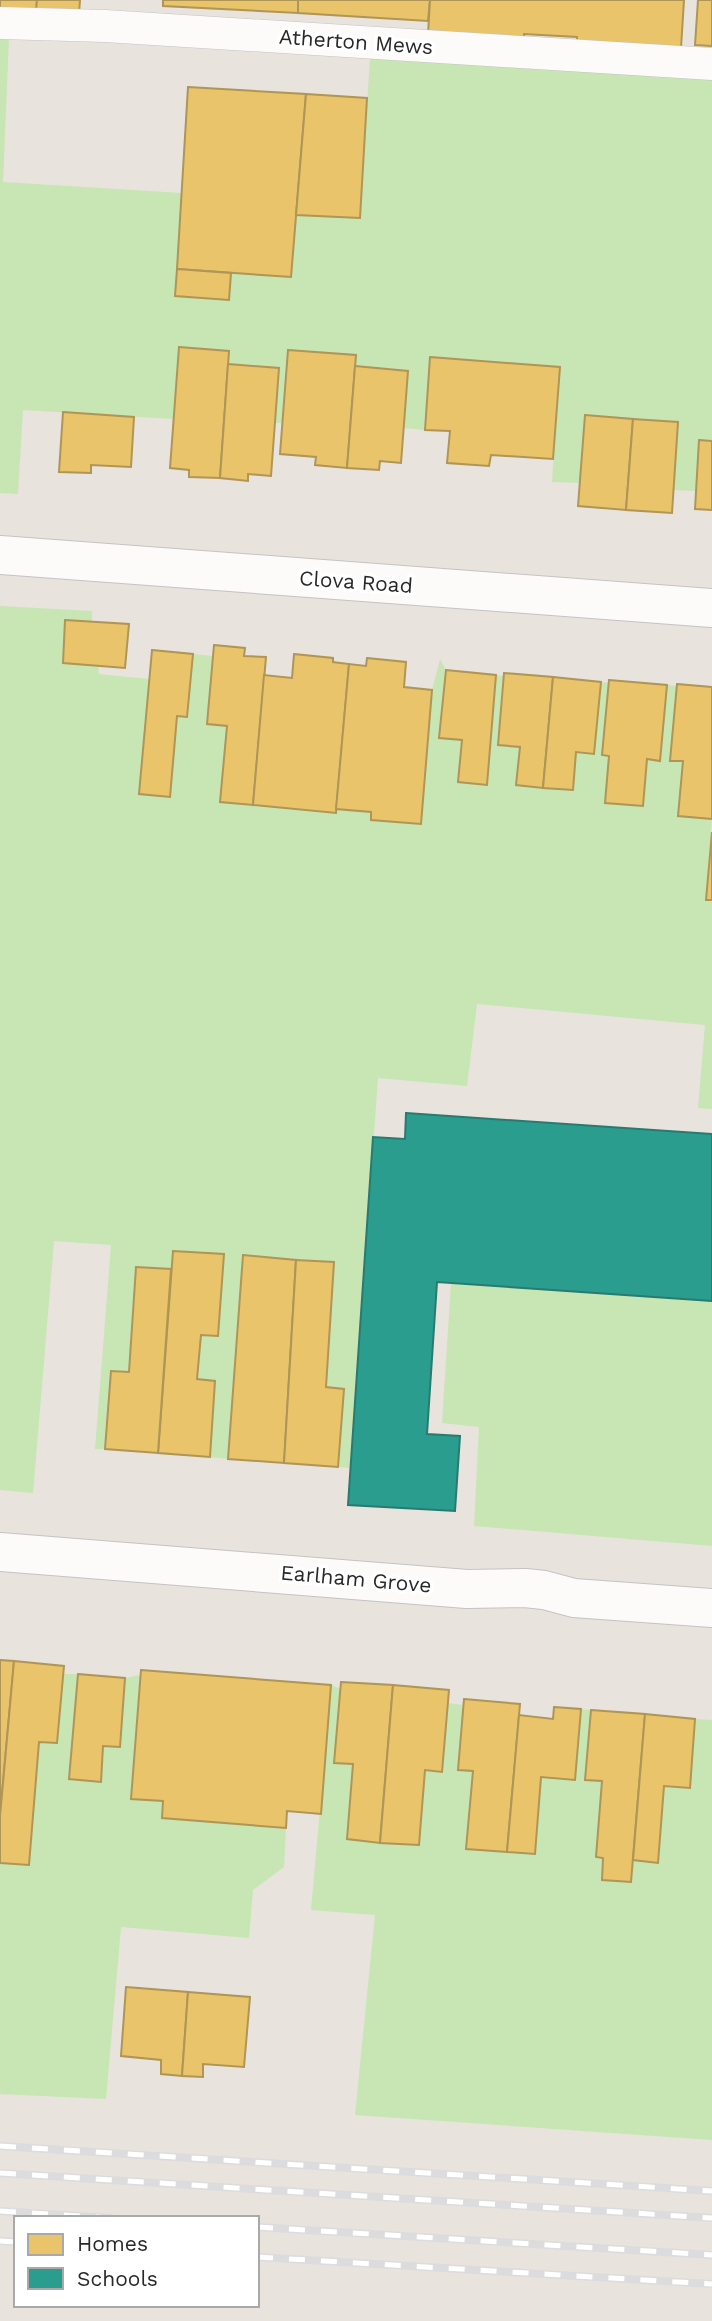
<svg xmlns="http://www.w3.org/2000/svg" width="712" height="2321" font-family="'Work Sans',sans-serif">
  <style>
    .green { fill: #c8e5b4 }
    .homes { fill: #e9c46a; stroke: #af9556; stroke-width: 2 }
    .schools { fill: #2a9d8f; stroke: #297a70; stroke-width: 2 }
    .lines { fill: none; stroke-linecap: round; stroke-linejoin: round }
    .lane-casing { stroke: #c4c3c3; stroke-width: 33 }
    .street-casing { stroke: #c4c3c3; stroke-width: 40 }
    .lane { stroke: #fcfbfa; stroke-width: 32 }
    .street { stroke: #fcfbfa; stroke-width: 38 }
    .rail-casing { stroke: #dcdcde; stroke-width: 8 }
    .rail { stroke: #fff; stroke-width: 5; stroke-dasharray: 16; stroke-linecap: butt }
    .labels { text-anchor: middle; stroke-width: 7; stroke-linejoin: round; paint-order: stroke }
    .street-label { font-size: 21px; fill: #282828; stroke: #fff }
  </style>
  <rect width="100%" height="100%" fill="#e8e3dd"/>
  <g class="green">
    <path d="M0 38H9L3 182 182 193 175 296 229 300 231 273 291 276 296 215 360 218 370 57 712 76V441L699 440 696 491 673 490 678 423 586 415 580 483 552 482 559 367 430 357 425 430 404 428 408 371 355 366V355L288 350 282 423H275L228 364 229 351 179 347 173 419 23 410 18 494 0 493Z"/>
    <path d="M0 606 92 611V621L65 620 63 663 98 666 99 674 149 679 140 794 170 797 177 716H187L193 654 213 656 227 726 220 802 335 813 336 809 371 812V820L420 824 432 690 440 659 446 670 439 738 462 740 458 782 487 784 496 675 503 676 498 744 520 747 516 785 576 752 594 753 601 682 609 683 602 755 609 756 606 803 643 806 647 759 660 760 667 685 677 686 670 760 683 761 678 816 712 819 706 899 712 900V1109L698 1108 705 1025 477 1004 467 1086 378 1078 350 1468 338 1467 344 1389 326 1387 334 1262 243 1255 228 1459 210 1457 215 1381 197 1379 201 1335 218 1336 224 1254 173 1251 171 1269 136 1267 129 1372H111L105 1449H95L111 1245 54 1241 33 1493 0 1490Z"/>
    <path d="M451 1283 712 1301V1546L474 1526 479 1427 442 1423Z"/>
    <path d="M63 1674H78L69 1779 100 1782 103 1746 120 1747 125 1678 140 1675 131 1799 163 1801 162 1818 286 1828 284 1867 253 1890 249 1938 121 1927 106 2099 0 2094V1863L29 1865 39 1742 57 1743Z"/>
    <path d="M331 1685 341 1689 335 1762 353 1764 347 1839 380 1843 425 1770 442 1771 448 1703 463 1705 459 1770 575 1780 581 1709 591 1710 586 1779 602 1781 596 1856 603 1858 602 1880 630 1882 633 1860 658 1863 664 1786 690 1788 695 1719 712 1720V2140L355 2115 375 1915 311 1910Z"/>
  </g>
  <g class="homes">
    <path d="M0 0H37L36 12 0 10Z"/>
    <path d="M37 0H80L79 14 36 12Z"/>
    <path d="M163 0H298V13L163 6Z"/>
    <path d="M298 0H430L428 21 298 13Z"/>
    <path d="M430 0H684L681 48 577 42V37L524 34V40L428 34Z"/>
    <path d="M698 0H712V46L695 45Z"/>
    <path d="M188 87 306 94 291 277 177 269Z"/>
    <path d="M306 94 367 98 360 218 296 215Z"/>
    <path d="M177 269 231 273 229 300 175 296Z"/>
    <path d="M179 347 229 351 220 478 189 477V470L170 468Z"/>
    <path d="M288 350 356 355 347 468 315 465 316 457 280 454Z"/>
    <path d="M430 357 560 367 553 459 491 455 489 466 447 463 450 431 425 430Z"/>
    <path d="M228 364 279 368 271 476 248 474V481L220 478Z"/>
    <path d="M355 366 408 371 401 463 380 461 379 470 347 468Z"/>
    <path d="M63 412 134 417 131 467 91 465V473L59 472Z"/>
    <path d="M585 415 633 419 626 510 578 506Z"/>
    <path d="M633 419 678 422 672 513 626 510Z"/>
    <path d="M699 440 712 441V510L695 509Z"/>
    <path d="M65 620 129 624 125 668 63 663Z"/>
    <path d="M214 645 245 648 244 656 266 657 253 805 220 802 227 726 207 724Z"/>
    <path d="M152 650 193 654 187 717 177 716 170 797 139 794Z"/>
    <path d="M294 654 333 658V662L349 664 336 813 253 805 264 675 292 678Z"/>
    <path d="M367 658 406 662 404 687 432 690 421 824 371 820V812L336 809 349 664 366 666Z"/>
    <path d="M446 670 496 675 487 785 458 782 462 740 439 738Z"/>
    <path d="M504 673 553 677 543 788 516 785 520 747 498 745Z"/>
    <path d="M553 677 601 682 594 754 576 752 573 790 543 788Z"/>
    <path d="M609 680 667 685 660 761 647 759 643 806 605 803 609 756 602 755Z"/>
    <path d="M677 684 712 687V819L678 816 683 761H670Z"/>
    <path d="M712 832V900H706Z"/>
    <path d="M173 1251 224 1254 218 1336 201 1335 197 1379 215 1381 210 1457 158 1453Z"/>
    <path d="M243 1255 296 1260 284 1463 228 1459Z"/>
    <path d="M296 1260 334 1262 326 1387 344 1389 338 1467 284 1463Z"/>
    <path d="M136 1267 171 1269 158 1453 105 1449 111 1371 129 1372Z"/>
    <path d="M0 1660 14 1661 0 1816Z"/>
    <path d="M14 1661 64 1666 57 1743 39 1742 29 1865 0 1863V1816Z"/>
    <path d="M141 1670 331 1685 321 1814 287 1811 286 1828 162 1818 163 1801 131 1799Z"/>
    <path d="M78 1674 125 1678 120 1747 103 1746 101 1782 69 1779Z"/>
    <path d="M341 1682 393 1685 380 1843 347 1839 353 1764 334 1763Z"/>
    <path d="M393 1685 449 1690 442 1772 425 1770 419 1845 380 1843Z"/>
    <path d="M464 1699 520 1704 507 1852 466 1849 473 1771 458 1770Z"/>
    <path d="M554 1707 581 1709 575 1780 541 1777 535 1854 507 1852 519 1715 553 1719Z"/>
    <path d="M591 1710 645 1714 631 1882 602 1880 603 1858 596 1857 602 1781 585 1780Z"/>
    <path d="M645 1714 695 1719 690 1788 664 1786 658 1863 633 1860Z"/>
    <path d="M126 1987 188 1992 182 2076 161 2074V2060L121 2056Z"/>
    <path d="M188 1992 250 1997 244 2067 203 2064V2077L182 2076Z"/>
  </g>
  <path class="schools" d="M406 1113 712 1134V1301L437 1282 427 1434 460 1436 455 1511 348 1505 373 1137 405 1139Z"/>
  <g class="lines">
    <g class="lane-casing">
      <path id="lane" d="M0 23 105 26 712 64"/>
    </g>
    <g class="street-casing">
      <g id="street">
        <path d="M0 555 712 608"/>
        <path d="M0 1552 467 1589 525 1588 544 1590 574 1598 712 1608"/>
      </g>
    </g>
    <use href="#lane" class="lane"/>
    <use href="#street" class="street"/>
    <g class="rail-casing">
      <g id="rail">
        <path d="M0 2146 712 2191"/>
        <path d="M0 2173 712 2218"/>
        <path d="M0 2211 110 2218"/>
        <path d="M257 2227 712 2255"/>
        <path d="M0 2241 16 2242"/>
        <path d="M257 2257 712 2284"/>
      </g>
    </g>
    <use href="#rail" class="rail"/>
  </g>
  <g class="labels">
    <g class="street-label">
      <text transform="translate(356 42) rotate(4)" y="7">Atherton Mews</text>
      <text transform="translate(356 582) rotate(4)" y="7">Clova Road</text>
      <text transform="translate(356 1579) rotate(5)" y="7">Earlham Grove</text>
    </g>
  </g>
  <rect x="14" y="2216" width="245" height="91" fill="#ffffff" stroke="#a9a9a9" stroke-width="2"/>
  <rect x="28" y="2234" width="35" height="21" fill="#e9c46a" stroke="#a9a9a9" stroke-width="2"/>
  <text x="77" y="2251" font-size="21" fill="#282828">Homes</text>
  <rect x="28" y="2268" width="35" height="21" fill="#2a9d8f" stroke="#a9a9a9" stroke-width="2"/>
  <text x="77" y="2286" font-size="21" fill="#282828">Schools</text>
</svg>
